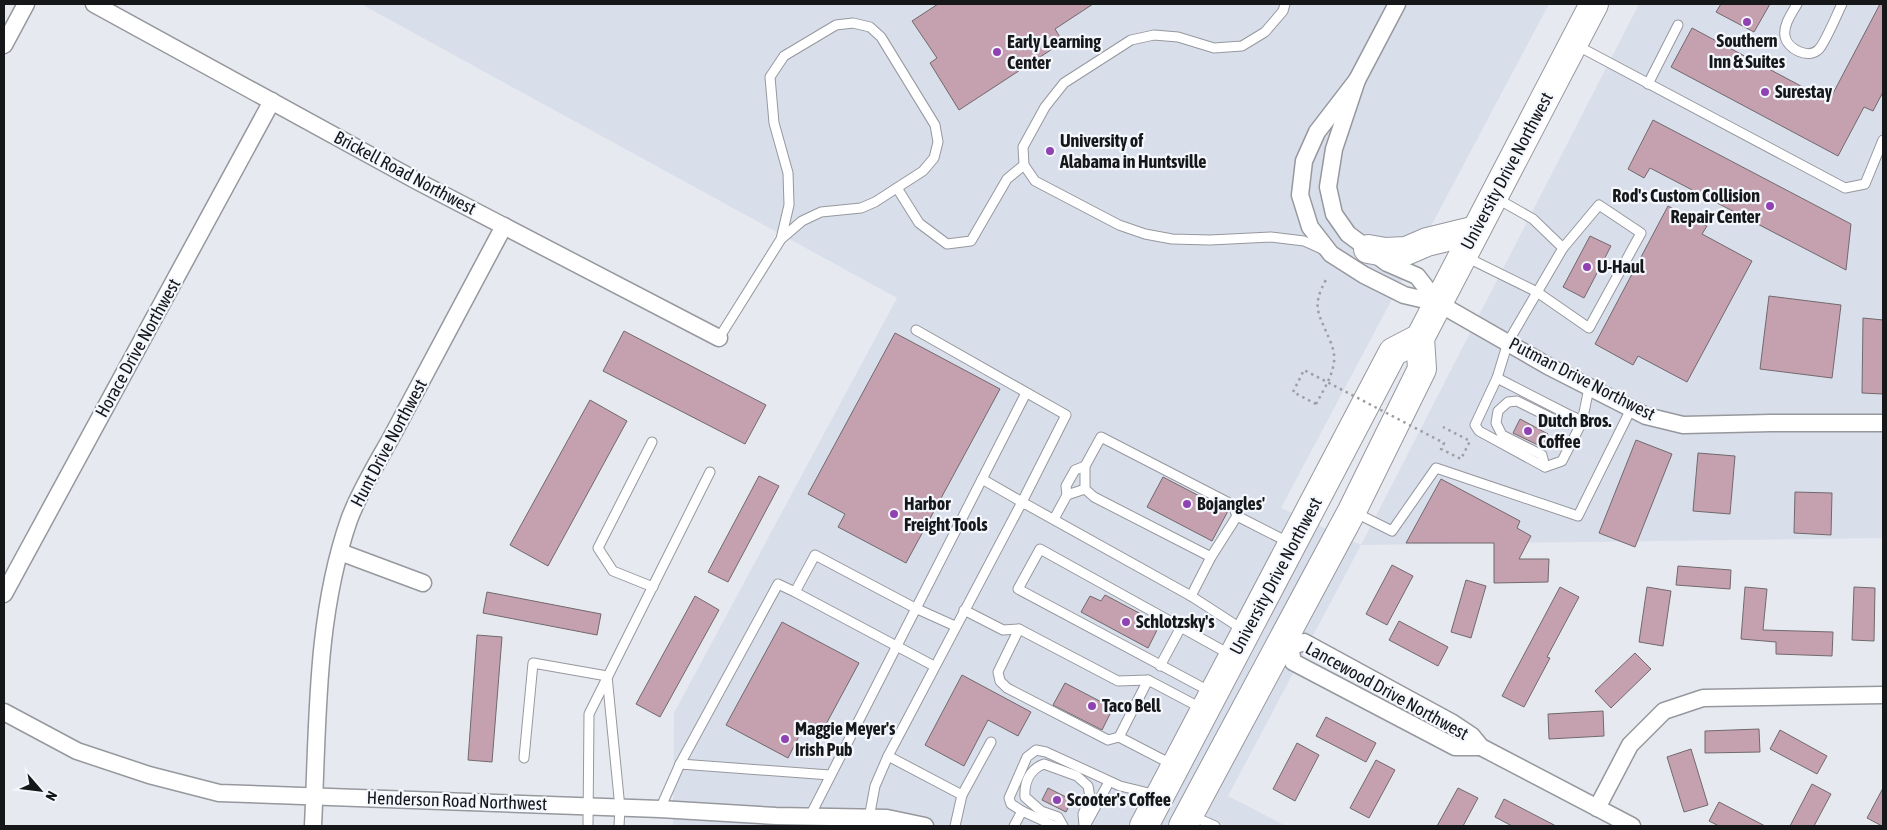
<svg xmlns="http://www.w3.org/2000/svg" width="1887" height="830" font-family="'Asap Condensed',sans-serif">
  <style>
    .built { fill: #d9deeb }
    .building { fill: #c5a1af; stroke: #70696c }
    .lines { fill: none; stroke-linecap: round; stroke-linejoin: round }
    .service-casing { stroke: #96989e; stroke-width: 11 }
    .minor-casing { stroke: #96989e; stroke-width: 19 }
    .trunk-casing { stroke: #96989e; stroke-width: 30 }
    .path { stroke: #9c9ea3; stroke-width: 2.5; stroke-dasharray: 2.5 4; stroke-linecap: butt }
    .service { stroke: #fff; stroke-width: 9 }
    .minor { stroke: #fff; stroke-width: 16 }
    .trunk { stroke: #fff; stroke-width: 28 }
    .path-bridge { stroke: #9c9ea3; stroke-width: 2.5; stroke-dasharray: 2.5 4; stroke-linecap: butt }
    .poi-dot { fill: #9042b2; stroke: #f4f7fd; stroke-width: 2 }
    .labels { text-anchor: middle; stroke-width: 4.5; stroke-linejoin: round; paint-order: stroke }
    .poi-label { font-size: 18px; font-weight: bold; fill: #161719; stroke: #f4f7fd; text-anchor: start }
    .street-label { font-size: 18px; fill: #161719; stroke: #f4f7fd }
  </style>
  <rect width="100%" height="100%" fill="#e7e9f0"/>
  <path class="built" d="M361 4H1549L1281 508 1361 545 1639 4H1883V538L1361 545 1228 796 1286 826H673L674 713 897 298Z"/>
  <g class="building">
    <path d="M938 4H1093L1055 29 1063 42 959 110 930 63 937 58 912 21Z"/>
    <path d="M1721 4H1770L1754 32 1716 12Z"/>
    <path d="M1880 4H1883V92L1873 111 1864 107 1838 156 1671 67 1692 28 1829 101Z"/>
    <path d="M1653 120 1851 224 1846 270 1650 168 1644 178 1628 169Z"/>
    <path d="M1668 206 1707 226 1702 234 1752 261 1687 382 1638 356 1633 365 1595 344Z"/>
    <path d="M1590 236 1611 246 1584 298 1563 287Z"/>
    <path d="M1769 296 1841 305 1832 378 1760 369Z"/>
    <path d="M1863 318 1883 320V394L1862 393Z"/>
    <path d="M624 331 766 405 745 444 603 371Z"/>
    <path d="M895 333 1000 389 906 563 838 527 845 514 808 494Z"/>
    <path d="M590 400 627 421 548 566 510 545Z"/>
    <path d="M1520 419 1548 434 1542 447 1513 433Z"/>
    <path d="M1636 440 1672 454 1635 547 1599 533Z"/>
    <path d="M1698 453 1735 456 1730 514 1693 511Z"/>
    <path d="M759 476 779 486 728 582 708 572Z"/>
    <path d="M1163 477 1228 511 1212 541 1147 507Z"/>
    <path d="M1441 479 1520 521 1517 528 1531 536 1519 559H1549L1548 582 1494 583V543H1406Z"/>
    <path d="M1795 492 1832 493 1831 535 1794 533Z"/>
    <path d="M1392 565 1413 576 1387 625 1366 614Z"/>
    <path d="M1678 566 1731 570 1730 589 1676 585Z"/>
    <path d="M1466 580 1486 586 1471 638 1451 632Z"/>
    <path d="M1560 587 1579 597 1547 657 1550 658 1524 707 1502 696Z"/>
    <path d="M1647 587 1671 591 1663 646 1639 642Z"/>
    <path d="M1745 587 1767 589 1763 630 1833 632 1832 656 1776 654V642L1741 639Z"/>
    <path d="M1854 587 1875 588 1874 641 1852 640Z"/>
    <path d="M487 592 601 614 597 635 483 613Z"/>
    <path d="M1105 595 1160 624 1148 648 1081 612 1090 596 1101 601Z"/>
    <path d="M695 596 719 610 660 717 636 704Z"/>
    <path d="M1399 621 1448 647 1438 666 1389 640Z"/>
    <path d="M782 622 859 663 818 739 802 730 788 758 726 725Z"/>
    <path d="M477 635 502 637 492 762 468 760Z"/>
    <path d="M1635 653 1651 669 1611 708 1595 691Z"/>
    <path d="M962 675 1031 712 1018 736 988 720 964 766 925 745Z"/>
    <path d="M1065 683 1113 708 1102 730 1053 705Z"/>
    <path d="M1603 711 1604 736 1549 739 1548 714Z"/>
    <path d="M1326 717 1376 743 1366 762 1316 736Z"/>
    <path d="M1759 729 1760 752 1705 753V731Z"/>
    <path d="M1780 730 1827 756 1817 774 1770 749Z"/>
    <path d="M1297 743 1319 755 1295 801 1273 789Z"/>
    <path d="M1691 749 1708 805 1684 812 1667 757Z"/>
    <path d="M1376 760 1395 770 1369 818 1350 808Z"/>
    <path d="M1812 784 1831 794 1814 826H1790Z"/>
    <path d="M1048 788 1072 800 1066 812 1042 800Z"/>
    <path d="M1458 788 1478 798 1463 826H1437Z"/>
    <path d="M1883 788V826H1882L1867 818Z"/>
    <path d="M1504 799 1556 826H1512L1495 817Z"/>
    <path d="M1719 802 1765 826H1719L1709 821Z"/>
  </g>
  <g class="lines">
    <g class="service-casing">
      <g id="service">
        <path d="M1285 4 1283 11 1265 32 1242 46 1214 48 1178 37 1154 35 1131 40 1064 83 1045 107 1023 147 1024 165 1035 181 1119 225 1145 234 1172 239 1210 240 1271 237 1304 241 1324 250"/>
        <path d="M1797 4C1792 13 1783 25 1785 36 1787 49 1809 60 1819 49 1825 43 1837 14 1842 4"/>
        <path d="M1576 45 1845 188 1865 184 1883 140"/>
        <path d="M1648 84 1678 25"/>
        <path d="M897 188 919 223 947 244 971 241 1007 179 1024 165"/>
        <path d="M1496 198 1533 219 1563 248 1508 342 1497 378 1475 425 1479 431 1545 467 1562 461 1582 422 1589 388"/>
        <path d="M1466 257 1537 292 1589 328 1641 233 1599 205 1563 248"/>
        <path d="M916 330 1066 415 1022 502 982 479"/>
        <path d="M719 338 781 239 802 221 821 212 861 208 875 202 923 171 934 158 938 142 935 125 881 37 870 27 853 23 836 25 784 56 770 77 774 123 788 173 789 205 781 239"/>
        <path d="M1497 378 1577 419"/>
        <path d="M652 442 598 548 613 571 653 587"/>
        <path d="M1545 467 1542 455 1502 435 1496 423 1498 411 1508 402 1517 401 1561 423 1574 417"/>
        <path d="M1067 495 1085 489"/>
        <path d="M1354 512 1392 531 1436 468 1578 516 1631 409"/>
        <path d="M1237 516 1211 557 1094 497 1085 489V466L1101 437 1233 505 1237 516 1290 543"/>
        <path d="M1054 519 1067 495 1066 486 1075 470 1085 466"/>
        <path d="M1191 596 1211 557"/>
        <path d="M964 610 1003 630 1019 629 1118 681 1148 680 1203 709"/>
        <path d="M1019 629 998 672 1000 681 1007 688 1108 740 1119 737 1173 765"/>
        <path d="M934 666 795 592 815 555 915 608 955 626"/>
        <path d="M1160 666 1181 627"/>
        <path d="M1211 692 1018 589 1040 549 1231 655"/>
        <path d="M1119 737 1148 680"/>
        <path d="M888 756 962 795 955 826"/>
        <path d="M524 758 533 663 607 676 620 808 619 826"/>
        <path d="M680 764 778 584 795 592"/>
        <path d="M962 795 991 742"/>
        <path d="M660 809 680 764 830 775"/>
        <path d="M810 816 1026 393"/>
        <path d="M1192 816 1215 826"/>
        <path d="M869 818 875 786 888 756 1022 502 1191 596 1245 631"/>
        <path d="M588 826 589 714 710 472"/>
        <path d="M1014 826 1022 811"/>
        <path d="M1055 826 1022 811 1011 804 1009 798 1027 757 1036 750 1046 752 1120 786 1157 795"/>
        <path d="M1063 826 1058 817 1041 811 1025 797C1024 782 1030 769 1044 764L1077 776 1088 786 1090 797 1083 814 1084 826"/>
        <path d="M1085 826 1109 782"/>
      </g>
    </g>
    <g class="minor-casing">
      <g id="minor">
        <path d="M94 4 417 181 719 338"/>
        <path d="M1397 4 1357 80 1334 149 1328 187 1334 214 1348 234 1387 263 1417 276 1438 303"/>
        <path d="M4 45 26 4"/>
        <path d="M1357 80 1317 132 1304 161 1300 195 1310 227 1331 254 1364 275 1404 295 1438 303 1548 366 1646 416 1683 425 1771 423H1883"/>
        <path d="M340 552 423 583"/>
        <path d="M4 594 272 101"/>
        <path d="M1282 643 1290 647 1293 662 1455 747H1481"/>
        <path d="M1290 647 1304 642 1451 722 1472 736 1481 747 1632 826"/>
        <path d="M4 712 77 751 149 775 219 793 660 809 776 816 887 818 925 826"/>
        <path d="M1597 808 1630 745 1664 711 1703 698 1883 695"/>
        <path d="M313 826C318 724 315 618 349 520 362 485 382 456 399 423 434 357 469 292 504 226"/>
      </g>
    </g>
    <g class="trunk-casing">
      <g id="trunk">
        <path d="M1368 249 1385 252 1406 251 1427 242 1476 230"/>
        <path d="M1144 826 1393 352 1420 338"/>
        <path d="M1183 826 1352 511 1422 369 1420 338 1594 4"/>
      </g>
    </g>
    <path class="path" d="M1316 404C1323 391 1332 377 1334 362 1335 355 1333 349 1331 343 1319 313 1310 308 1327 278"/>
    <use href="#service" class="service"/>
    <use href="#minor" class="minor"/>
    <use href="#trunk" class="trunk"/>
    <path class="path-bridge" d="M1316 404 1293 392 1304 370 1444 443 1441 449 1461 459 1470 441 1443 427"/>
  </g>
  <g class="poi-dot">
    <circle cx="1747" cy="22" r="5"/>
    <circle cx="997" cy="52" r="5"/>
    <circle cx="1765" cy="92" r="5"/>
    <circle cx="1050" cy="151" r="5"/>
    <circle cx="1770" cy="206" r="5"/>
    <circle cx="1587" cy="267" r="5"/>
    <circle cx="1528" cy="431" r="5"/>
    <circle cx="1187" cy="504" r="5"/>
    <circle cx="894" cy="514" r="5"/>
    <circle cx="1126" cy="622" r="5"/>
    <circle cx="1092" cy="706" r="5"/>
    <circle cx="785" cy="739" r="5"/>
    <circle cx="1057" cy="800" r="5"/>
  </g>
  <g class="labels">
    <g class="poi-label">
      <text x="1747" y="47" text-anchor="middle">Southern<tspan x="1747" dy="21">Inn &amp; Suites</tspan></text>
      <text x="1007" y="48">Early Learning<tspan x="1007" dy="21">Center</tspan></text>
      <text x="1775" y="98">Surestay</text>
      <text x="1060" y="147">University of<tspan x="1060" dy="21">Alabama in Huntsville</tspan></text>
      <text x="1760" y="202" text-anchor="end">Rod's Custom Collision<tspan x="1760" dy="21">Repair Center</tspan></text>
      <text x="1597" y="273">U-Haul</text>
      <text x="1538" y="427">Dutch Bros.<tspan x="1538" dy="21">Coffee</tspan></text>
      <text x="904" y="510">Harbor<tspan x="904" dy="21">Freight Tools</tspan></text>
      <text x="1197" y="510">Bojangles'</text>
      <text x="1136" y="628">Schlotzsky's</text>
      <text x="1102" y="712">Taco Bell</text>
      <text x="795" y="735">Maggie Meyer's<tspan x="795" dy="21">Irish Pub</tspan></text>
      <text x="1067" y="806">Scooter's Coffee</text>
    </g>
    <g class="street-label">
      <text transform="translate(1507 171) rotate(-62)" y="6">University Drive Northwest</text>
      <text transform="translate(405 173) rotate(28)" y="6">Brickell Road Northwest</text>
      <text transform="translate(138 348) rotate(-61)" y="6">Horace Drive Northwest</text>
      <text transform="translate(1582 379) rotate(27)" y="6">Putman Drive Northwest</text>
      <text transform="translate(389 443) rotate(-62)" y="6">Hunt Drive Northwest</text>
      <text transform="translate(1276 576) rotate(-62)" y="6">University Drive Northwest</text>
      <text transform="translate(1387 691) rotate(29)" y="6">Lancewood Drive Northwest</text>
      <text transform="translate(457 801) rotate(2)" y="6">Henderson Road Northwest</text>
    </g>
  </g>
  <rect width="1887" height="830" fill="none" stroke="#161719" stroke-width="10"/>
  <g transform="translate(40 790) rotate(118)" stroke="#f4f7fd" stroke-width="4" paint-order="stroke">
  <path d="M0-4L9 19L0 12L-9 19Z" fill="#161719"/>
  <text y="-8" font-size="14" font-weight="bold" text-anchor="middle" fill="#161719">N</text>
  </g>
</svg>
